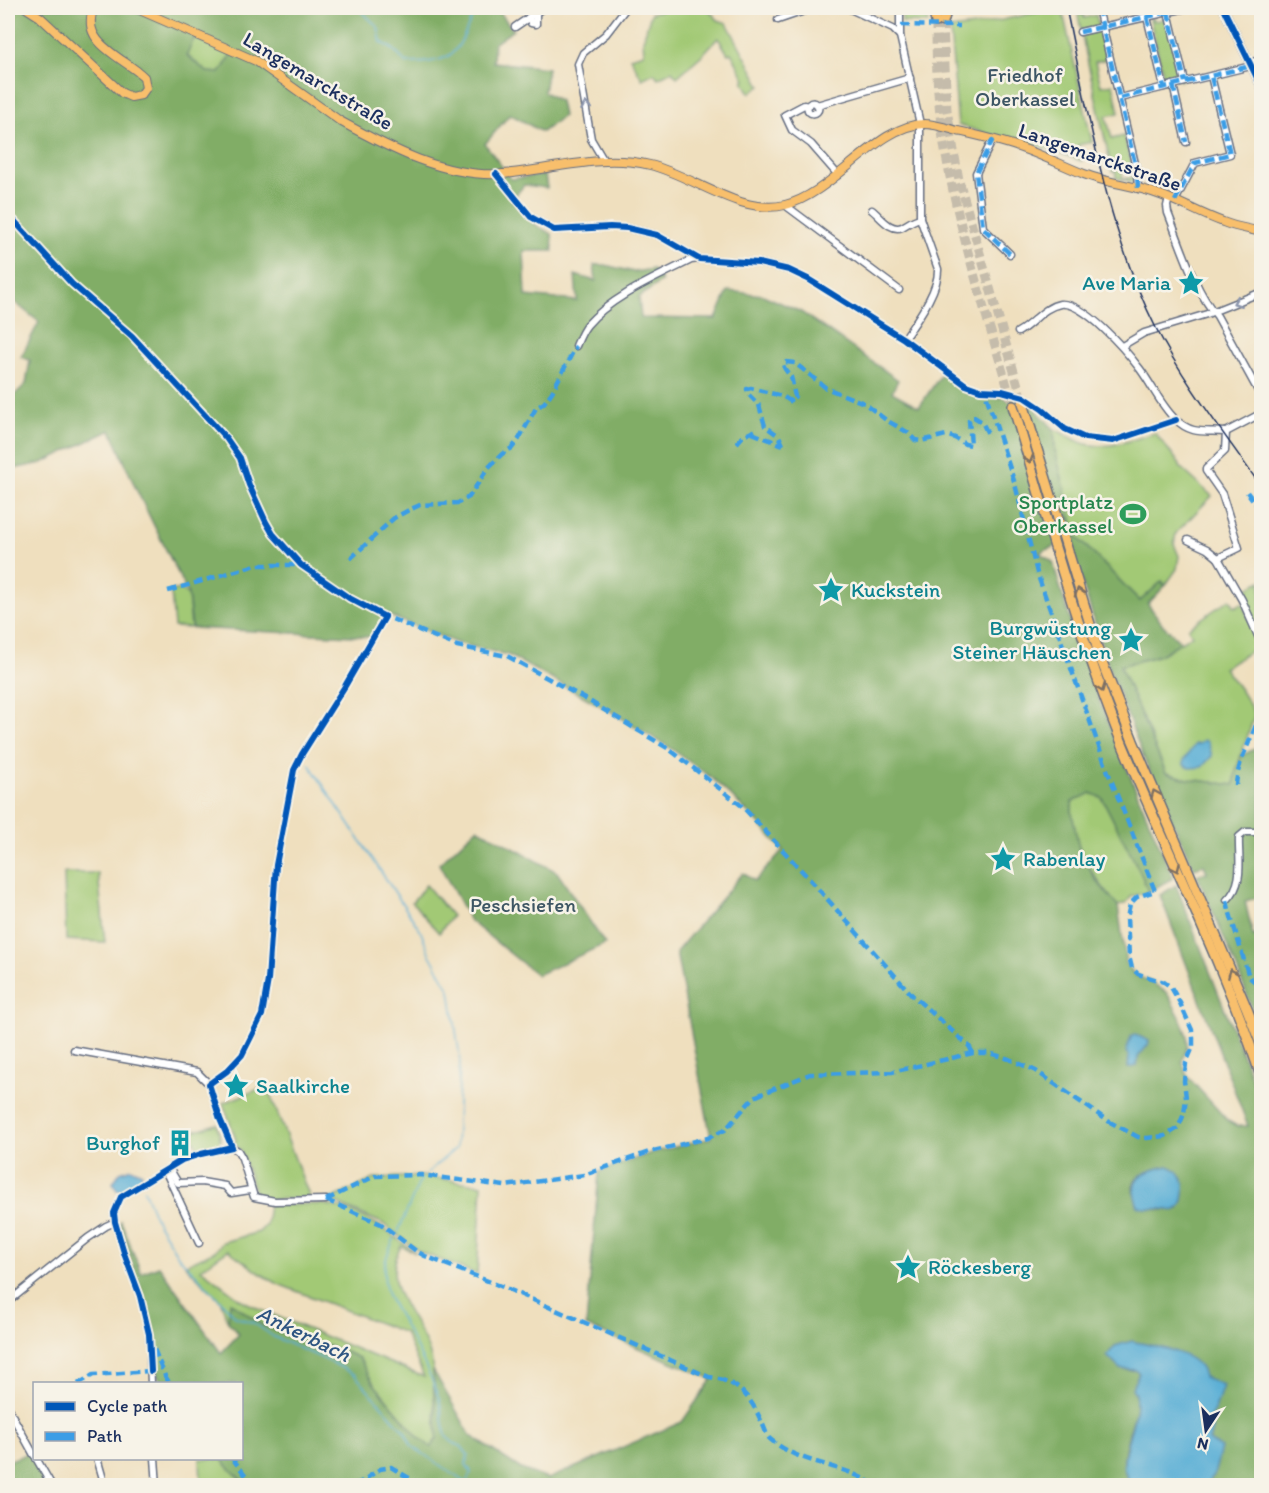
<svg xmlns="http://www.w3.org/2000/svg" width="1269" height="1493" font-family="Itim,sans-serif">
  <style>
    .green { fill: #a2c975; stroke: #5e7c6a; stroke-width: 1.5; fill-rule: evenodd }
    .forest { fill: #81ad66; stroke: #4e6e62; stroke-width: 1.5; fill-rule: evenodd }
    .water { fill: #59aed5; stroke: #3a6e9a; stroke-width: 1.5 }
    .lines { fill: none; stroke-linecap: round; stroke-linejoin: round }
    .stream { stroke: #59aed5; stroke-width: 1.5 }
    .highway-tunnel { stroke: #c5bcab; stroke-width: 9; stroke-dasharray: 9 4.5; stroke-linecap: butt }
    .minor-casing { stroke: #656d80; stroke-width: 9 }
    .major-casing { stroke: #656d80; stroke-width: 10 }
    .highway-casing { stroke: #656d80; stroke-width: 12 }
    .minor { stroke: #fff; stroke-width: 6 }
    .major { stroke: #f8bf6c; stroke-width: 8 }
    .highway { stroke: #f8bf6c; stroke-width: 9 }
    .tram { stroke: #1b2f5e; stroke-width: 1.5 }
    .quiet { stroke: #3b9de6; stroke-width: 4.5; stroke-dasharray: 9 4.5; stroke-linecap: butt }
    .cycleway-casing { stroke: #f7f3e8; stroke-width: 10 }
    .cycleway { stroke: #0057b8; stroke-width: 6 }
    .oneway { stroke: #8d97ae }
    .oneway2 { stroke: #7e7064 }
    .labels { text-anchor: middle; stroke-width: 5; stroke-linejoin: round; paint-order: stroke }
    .park-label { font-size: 21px; fill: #3d5664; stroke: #f7f3e8 }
    .street-label { font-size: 21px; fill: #1b2f5e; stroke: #f7f3e8 }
    .culture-label { font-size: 21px; fill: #0d838f; stroke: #f7f3e8; text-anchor: start }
    .leisure-label { font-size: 21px; fill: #27864d; stroke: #f7f3e8; text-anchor: end }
    .water-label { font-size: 22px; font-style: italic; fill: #2e5582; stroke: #f7f3e8 }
  </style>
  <rect width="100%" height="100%" fill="#f7f3e8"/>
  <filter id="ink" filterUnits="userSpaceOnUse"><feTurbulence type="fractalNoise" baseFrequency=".0167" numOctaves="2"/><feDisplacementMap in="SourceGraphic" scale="12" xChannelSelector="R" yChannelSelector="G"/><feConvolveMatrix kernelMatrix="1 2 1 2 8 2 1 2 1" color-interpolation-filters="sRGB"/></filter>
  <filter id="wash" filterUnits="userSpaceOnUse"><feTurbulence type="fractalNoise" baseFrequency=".008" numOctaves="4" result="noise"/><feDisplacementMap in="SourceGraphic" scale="24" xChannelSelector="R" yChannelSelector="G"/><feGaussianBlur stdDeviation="1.35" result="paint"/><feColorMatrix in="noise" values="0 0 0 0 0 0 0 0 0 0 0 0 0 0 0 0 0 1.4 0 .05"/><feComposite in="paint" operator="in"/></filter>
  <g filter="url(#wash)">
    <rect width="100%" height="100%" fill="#efdfbe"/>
    <g class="green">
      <path d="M671 8H707L718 20 727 23 761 86 750 93 743 81 745 79 731 53 728 54 718 38 702 55 677 77 672 71 658 78 654 73 642 79 630 57 644 53 643 40 651 13Z"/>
      <path d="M902 8H929L928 23 902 22Z"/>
      <path d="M1057 8H1062L1092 142 1078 145 1082 161 1029 143 1028 146 1026 145 958 125 950 29 975 26Z"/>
      <path d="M1083 14 1084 18 1096 15 1107 59 1095 62 1101 86 1113 84 1119 113 1106 116 1112 139 1124 136 1132 165 1121 168 1123 179 1135 177V182L1116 178V171H1112L1082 36 1078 15Z"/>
      <path d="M1164 15 1167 16 1182 79 1180 81 1178 77 1168 80V84L1165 83 1150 19 1153 18 1155 21 1165 19Z"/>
      <path d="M194 38 232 54 220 73 207 72 187 55Z"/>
      <path d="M1054 429C1063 433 1071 438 1080 442 1105 452 1131 440 1155 433L1180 464V467L1212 496 1176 533 1174 544 1179 556 1177 569 1165 586 1163 582 1140 601 1076 536 1055 450Z"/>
      <path d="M1261 581V639L1242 591Z"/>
      <path d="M181 589 188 595 191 628 174 627 171 591Z"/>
      <path d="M1230 599 1235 607 1242 603 1260 645 1224 668 1241 691 1255 714 1236 770 1234 785 1188 779 1166 773 1120 666 1160 655 1192 635 1188 628Z"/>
      <path d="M1091 793 1102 798 1142 876 1148 892 1132 896 1126 903 1118 906C1091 874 1070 845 1072 801Z"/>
      <path d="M64 873H98L105 942 66 940Z"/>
      <path d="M426 885 452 916 439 933 412 902Z"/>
      <path d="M267 1086 310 1198 266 1200 256 1196 241 1151 234 1144 236 1140 223 1103Z"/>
      <path d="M217 1124 221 1142 218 1146 198 1150 195 1141 192 1142 189 1132Z"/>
      <path d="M422 1176 482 1185 477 1274 420 1252 382 1223 329 1200 376 1178Z"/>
      <path d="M321 1204C358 1208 388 1231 416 1253L401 1246C379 1288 416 1314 429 1351 435 1368 433 1385 434 1402 435 1414 436 1426 437 1438L431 1448 418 1437 374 1384 359 1358 346 1352 264 1326 231 1302 228 1322 220 1300 185 1265 215 1251 223 1242 259 1232 266 1225 269 1205ZM228 1250 261 1274 278 1284 405 1333 424 1377 259 1309 240 1299 201 1269Z"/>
      <path d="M200 1459H221L242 1481 231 1485H201Z"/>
    </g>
    <g class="forest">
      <path d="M8 8H497L513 30 494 44 493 62 548 68 544 92 560 101 563 116 542 132 510 114 485 144 511 179 545 175 547 188 524 185 512 200 537 226 552 234 553 251H524L526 296 577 301 575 275 596 281 594 265H605L634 272 653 269 662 281 639 297 641 318 716 319 728 291 763 295 801 312 898 380 892 392 919 407 942 373 968 394 998 397 1030 404 1054 429 1055 450 1076 536 1140 601 1162 581 1165 586 1148 604 1163 625 1181 642 1160 655 1120 666 1166 773 1188 779 1234 785 1236 770 1242 755 1261 746V897L1245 901 1253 936 1261 934V1032L1236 966 1197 875 1207 872 1204 865 1194 868 1146 763 1110 671 1069 540 1039 553 1053 562C1082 671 1130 774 1173 878L1148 892 1142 876 1102 798 1091 793 1072 802V813L1079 848 1096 880 1118 906 1126 963 1134 974 1154 984 1167 993 1180 1017 1187 1036V1047L1182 1061 1188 1077 1228 1121 1237 1126H1248L1160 895 1176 885 1261 1102V1485H1206L1214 1475 1209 1441 1212 1429 1209 1419 1216 1406 1218 1394 1204 1377 1120 1369 1136 1370 1139 1373C1133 1383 1138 1391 1137 1401 1135 1423 1122 1445 1124 1467 1124 1473 1128 1480 1131 1485L256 1486 253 1482 242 1481 221 1459 242 1458V1384L163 1383 155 1372 156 1336 119 1223 121 1221 141 1273 159 1266 221 1353 239 1334 228 1322 230 1302 264 1326 346 1352 359 1358 374 1384 418 1437 431 1447 437 1438 433 1370 471 1436 521 1469 548 1479 682 1422 712 1379 586 1326 599 1172 651 1153 711 1138 676 952 743 873 755 881 783 850 752 816 713 779 669 747 610 711 508 655 457 643 385 614 373 637 192 628 188 594 136 489 111 430 42 463 8 470V401L26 384 30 360 21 357 39 322 8 297ZM194 38 232 54 220 73 207 72 187 55ZM1163 1167 1179 1209C1166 1213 1149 1208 1137 1204 1137 1198 1133 1195 1133 1189 1132 1174 1152 1171 1163 1167Z"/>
      <path d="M477 828 557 872 605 944 537 975 470 921 439 864Z"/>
      <path d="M29 1453 46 1482 41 1485H8V1461Z"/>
    </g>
    <g class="water">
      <path d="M1204 740 1208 742 1212 756 1202 767 1189 768 1184 765V760L1195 744H1199Z"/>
      <path d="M1134 1034 1149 1041 1148 1045 1138 1057 1137 1066 1128 1068 1129 1056 1126 1052 1131 1037Z"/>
      <path d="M1168 1166C1173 1168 1178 1170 1180 1174 1186 1181 1186 1206 1176 1210 1172 1212 1167 1209 1162 1209 1153 1208 1147 1210 1138 1206 1127 1177 1141 1172 1168 1166Z"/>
      <path d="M131 1168 142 1173 141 1179 123 1191 117 1190 113 1183 120 1172Z"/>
      <path d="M1132 1341C1154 1347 1200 1351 1204 1377L1223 1385 1216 1406 1209 1419 1212 1429 1209 1441 1221 1448 1214 1475 1206 1485H1131C1128 1480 1124 1473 1124 1467 1122 1444 1145 1406 1132 1388L1139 1373 1136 1370 1120 1369 1107 1356 1115 1346Z"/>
    </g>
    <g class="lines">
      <g class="stream">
        <path d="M358 8 378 27 381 42 394 50 406 63C459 64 457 50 476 8"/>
        <path d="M309 764 420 930 430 955 450 990 460 1058 456 1148 427 1173"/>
        <path d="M144 1190 157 1222 178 1256 236 1317 254 1323 274 1337 333 1363 355 1375 405 1432 412 1446 470 1486"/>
        <path d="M398 1232 421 1178"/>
        <path d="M394 1238C385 1260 381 1268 387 1292 390 1303 399 1314 404 1325 417 1348 429 1371 438 1396 445 1414 437 1440 461 1446L468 1455 466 1464 471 1472 467 1481"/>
      </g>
    </g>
  </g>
  <g filter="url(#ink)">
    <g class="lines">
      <g class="highway-tunnel">
        <path d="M936 22C936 59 937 95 942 132 956 225 987 316 1013 406"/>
        <path d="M943 22 947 110 959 180 1023 403"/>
      </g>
      <g class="minor-casing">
        <g id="minor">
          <path d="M848 8 893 29 900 36"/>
          <path d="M900 8V36L920 124V218L938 269C939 291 916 321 904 339"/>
          <path d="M1098 8 1137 172 1138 189"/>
          <path d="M1168 12 1185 82"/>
          <path d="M529 17 531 23 536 24V12"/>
          <path d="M1147 17 1164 87"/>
          <path d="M778 20 813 8"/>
          <path d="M515 27 543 8"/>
          <path d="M1080 32 1186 8"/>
          <path d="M1249 63 1262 59"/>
          <path d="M1173 85 1186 142"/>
          <path d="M1120 98 1251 66"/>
          <circle cx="813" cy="108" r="5.5"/>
          <path d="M817 105 910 78"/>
          <path d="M808 106 804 105 785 115 792 130 811 144 838 175"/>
          <path d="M993 139 976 173 983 228 1010 254"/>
          <path d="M604 161 591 139 578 64 583 53 606 34 626 8"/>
          <path d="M496 174 531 217 554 230 610 227 627 228 657 235 699 259 759 263 789 270 808 279 904 339 966 385 980 390 1002 391 1024 397 1042 409 1065 429 1085 438 1113 441 1176 420"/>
          <path d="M1169 198 1167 206 1168 213C1180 243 1195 292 1217 316L1262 398"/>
          <path d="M1175 201 1195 163 1230 154 1211 76"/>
          <path d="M785 205 899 290"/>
          <path d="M872 210C880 216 890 232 902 227 908 224 912 220 920 218"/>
          <path d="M1018 332C1033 324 1043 307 1060 304 1084 301 1127 352 1140 369 1152 385 1161 406 1175 419 1193 436 1205 430 1226 432"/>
          <path d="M576 346C579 339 582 331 587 325 612 296 658 277 691 260L699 259"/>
          <path d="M1122 346 1144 333 1207 314 1262 292"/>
          <path d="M1226 432 1225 451 1206 469V471L1222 494 1239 548 1218 558 1242 600 1262 645"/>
          <path d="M1226 432 1262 413"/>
          <path d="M1188 540 1207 549 1218 558"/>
          <path d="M1227 900C1245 883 1238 858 1239 837L1245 832H1262"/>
          <path d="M74 1050 197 1072 209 1084 220 1119 232 1147 238 1151 242 1158 254 1197 275 1201 326 1200"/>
          <path d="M169 1168 178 1183 202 1182 225 1186 231 1193 250 1190"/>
          <path d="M165 1170 199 1243"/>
          <path d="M8 1302 88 1238 106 1226 115 1222"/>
          <path d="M151 1384 149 1334 140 1296 125 1256 115 1222 114 1213 121 1197 182 1160 201 1154 232 1147"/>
          <path d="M8 1408 34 1455"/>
          <path d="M36 1458 52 1486"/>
          <path d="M97 1458 105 1486"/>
          <path d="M155 1458 157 1486"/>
        </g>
      </g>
      <g class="major-casing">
        <g id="major">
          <path d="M26 8 40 17 122 93 131 97 141 95 146 88 144 77C125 58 78 43 94 8"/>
          <path d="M135 8 256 61 340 121C389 148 445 178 503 174 552 170 601 153 650 165 692 175 741 216 785 205 833 194 878 124 924 124 935 124 947 128 958 131 980 136 1003 141 1024 149 1044 156 1064 166 1084 174 1107 183 1132 185 1155 193 1179 201 1200 214 1223 222 1235 227 1249 229 1262 232"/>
          <path d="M1223 8 1262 88"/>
        </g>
      </g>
      <g class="highway-casing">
        <g id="highway">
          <path d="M933 8 936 22"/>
          <path d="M943 22 947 8"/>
          <path d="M1023 403 1100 657 1133 741 1247 1009 1262 1047"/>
          <path d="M1013 406C1047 519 1078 634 1122 743 1168 855 1224 964 1262 1079"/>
        </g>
      </g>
      <use href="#minor" class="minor"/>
      <use href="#major" class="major"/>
      <use href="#highway" class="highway"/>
      <path class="tram" d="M1066 8C1088 113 1107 231 1156 328 1185 384 1226 436 1262 488"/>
      <g class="quiet">
        <path d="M1098 8 1137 172 1138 189"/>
        <path d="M1168 12 1185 82"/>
        <path d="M1147 17 1164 87"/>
        <path d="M901 25 960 26"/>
        <path d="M1080 32 1186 8"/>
        <path d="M1173 85 1186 142"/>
        <path d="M1120 98 1251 66"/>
        <path d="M993 139 976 173 983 228 1010 254"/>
        <path d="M1175 201 1195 163 1230 154 1211 76"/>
        <path d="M752 433 783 445"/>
        <path d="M737 443 743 436 756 430"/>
        <path d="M783 445 779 436 765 426 759 405 748 394 747 389 751 388 782 396 792 402 795 396C793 390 793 382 791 377 788 372 785 371 783 365L786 362 795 363 826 388 864 403 886 420 907 432 915 440 921 441 946 435 955 438 965 444 971 445 969 420 971 417H974L982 422 989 436"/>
        <path d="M1247 492 1262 512"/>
        <path d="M350 559 394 518 411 509 420 505 458 503 469 497 488 468 502 454 512 448 519 439 536 408 544 403 552 392 576 346"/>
        <path d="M168 591 256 565H301"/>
        <path d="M380 614 457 646 507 656 591 702 669 749 742 806 813 883 912 995 969 1046 973 1053"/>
        <path d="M1236 785C1237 766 1247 748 1254 730 1258 722 1256 715 1262 707"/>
        <path d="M1227 900 1229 910 1249 977 1262 988"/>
        <path d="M326 1200 375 1176 421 1175 505 1186 584 1175 649 1152 708 1138 725 1130 754 1097 810 1074 892 1072 973 1053H989L1009 1059 1036 1071 1108 1121 1138 1137 1147 1138 1165 1136 1178 1128 1184 1114 1186 1098 1184 1081 1186 1063 1193 1047V1038L1192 1030 1180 1003 1171 987 1164 982 1138 974 1132 968 1129 956 1127 918 1130 904 1137 897 1155 891 1108 772 1037 573 1015 484 987 398 986 390"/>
        <path d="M326 1200 381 1224 416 1251 425 1256 508 1289 709 1377C738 1381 751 1397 762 1423 765 1428 766 1435 770 1439 803 1467 843 1462 875 1486"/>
        <path d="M154 1349 165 1376 170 1384"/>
        <path d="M78 1384 93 1375 151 1371"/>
        <path d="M232 1458 254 1486"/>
        <path d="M355 1486 380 1469 391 1467 422 1486"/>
      </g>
      <g class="cycleway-casing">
        <g id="cycleway">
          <path d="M1223 8 1262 88"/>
          <path d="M496 174 531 217 554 230 610 227 627 228 657 235 699 259 759 263 789 270 808 279 904 339 966 385 980 390 1002 391 1024 397 1042 409 1065 429 1085 438 1113 441 1176 420"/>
          <path d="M8 214 72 284 132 336 226 438 240 458 249 485 266 522 273 534 301 565 349 598 385 617 345 686 302 754 294 770 276 865 268 980 262 1015 242 1055 227 1071 209 1084 220 1119 232 1147 201 1154 182 1160 121 1197 114 1213 115 1222 125 1256 140 1296 149 1334 151 1371"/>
        </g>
      </g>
      <use href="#cycleway" class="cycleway"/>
    </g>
    <defs><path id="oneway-chevron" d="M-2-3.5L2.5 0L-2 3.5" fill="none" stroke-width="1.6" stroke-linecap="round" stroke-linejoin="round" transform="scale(1.5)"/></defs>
    <g class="oneway">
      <use href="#oneway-chevron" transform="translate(586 106) rotate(-100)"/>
      <use href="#oneway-chevron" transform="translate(1237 302) rotate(159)"/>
    </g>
    <g class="oneway2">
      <use href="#oneway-chevron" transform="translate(1029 459) rotate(73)"/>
      <use href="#oneway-chevron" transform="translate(1079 592) rotate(-107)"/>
      <use href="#oneway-chevron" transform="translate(1101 688) rotate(70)"/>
      <use href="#oneway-chevron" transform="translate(1155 794) rotate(-113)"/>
      <use href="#oneway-chevron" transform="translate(1176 868) rotate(66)"/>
      <use href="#oneway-chevron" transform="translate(1232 973) rotate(-113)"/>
    </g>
  </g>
  <defs>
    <g id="sight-bare" transform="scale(2.07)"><path d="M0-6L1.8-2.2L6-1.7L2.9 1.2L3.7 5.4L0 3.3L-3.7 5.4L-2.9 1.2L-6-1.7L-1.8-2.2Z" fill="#0f9aa8" stroke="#f7f3e8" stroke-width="2.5" paint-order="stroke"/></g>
    <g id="stadium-bare" transform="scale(2.07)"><path d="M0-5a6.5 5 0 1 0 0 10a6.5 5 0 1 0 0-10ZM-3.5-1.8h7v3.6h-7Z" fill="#2e9e5b" stroke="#f7f3e8" stroke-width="2.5" paint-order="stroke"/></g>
    <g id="building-bare" transform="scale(2.07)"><path d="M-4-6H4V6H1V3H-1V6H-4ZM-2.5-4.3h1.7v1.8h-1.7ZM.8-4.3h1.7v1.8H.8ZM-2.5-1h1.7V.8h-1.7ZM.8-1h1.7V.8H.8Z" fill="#0f9aa8" stroke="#f7f3e8" stroke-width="2.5" paint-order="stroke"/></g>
  </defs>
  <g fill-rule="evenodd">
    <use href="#sight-bare" x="1191" y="283"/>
    <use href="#stadium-bare" x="1133" y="514"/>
    <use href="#sight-bare" x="831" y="590"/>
    <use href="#sight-bare" x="1131" y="640"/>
    <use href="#sight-bare" x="1003" y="859"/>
    <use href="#sight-bare" x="236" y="1086"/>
    <use href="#building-bare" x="180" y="1143"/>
    <use href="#sight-bare" x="908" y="1267"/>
  </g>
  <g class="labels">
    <g class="park-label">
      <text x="1025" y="82">Friedhof<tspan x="1025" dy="24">Oberkassel</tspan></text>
      <text x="523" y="912">Peschsiefen</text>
    </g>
    <g class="street-label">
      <text transform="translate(318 81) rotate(31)" y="7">Langemarckstraße</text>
      <text transform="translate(1100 157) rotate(19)" y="7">Langemarckstraße</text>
    </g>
    <g class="culture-label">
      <text x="1171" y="290" text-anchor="end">Ave Maria</text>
      <text x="851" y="597">Kuckstein</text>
      <text x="1111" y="635" text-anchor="end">Burgwüstung<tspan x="1111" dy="24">Steiner Häuschen</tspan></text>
      <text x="1023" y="866">Rabenlay</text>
      <text x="256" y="1093">Saalkirche</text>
      <text x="160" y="1150" text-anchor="end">Burghof</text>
      <text x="928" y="1274">Röckesberg</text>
    </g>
    <g class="leisure-label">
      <text x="1113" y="509">Sportplatz<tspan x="1113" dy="24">Oberkassel</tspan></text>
    </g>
    <g class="water-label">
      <text transform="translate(304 1333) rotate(26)" y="8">Ankerbach</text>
    </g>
  </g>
  <rect width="1269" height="1493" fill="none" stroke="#f7f3e8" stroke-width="30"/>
  <rect x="33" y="1382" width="210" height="78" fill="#f7f3e8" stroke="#9fa5b1" stroke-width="1.5"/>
  <rect x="45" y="1402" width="30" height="9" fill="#0057b8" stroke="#9fa5b1" stroke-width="1.5"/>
  <text x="87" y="1412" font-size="18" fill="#1b2f5e">Cycle path</text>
  <rect x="45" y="1432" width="30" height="9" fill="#3b9de6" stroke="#9fa5b1" stroke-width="1.5"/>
  <text x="87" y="1442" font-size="18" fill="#1b2f5e">Path</text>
  <g transform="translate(1206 1430) rotate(193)" stroke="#f7f3e8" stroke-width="4.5" paint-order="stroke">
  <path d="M0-4.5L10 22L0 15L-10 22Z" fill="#1b2f5e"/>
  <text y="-9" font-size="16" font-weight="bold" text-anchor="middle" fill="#1b2f5e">N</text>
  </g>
</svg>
